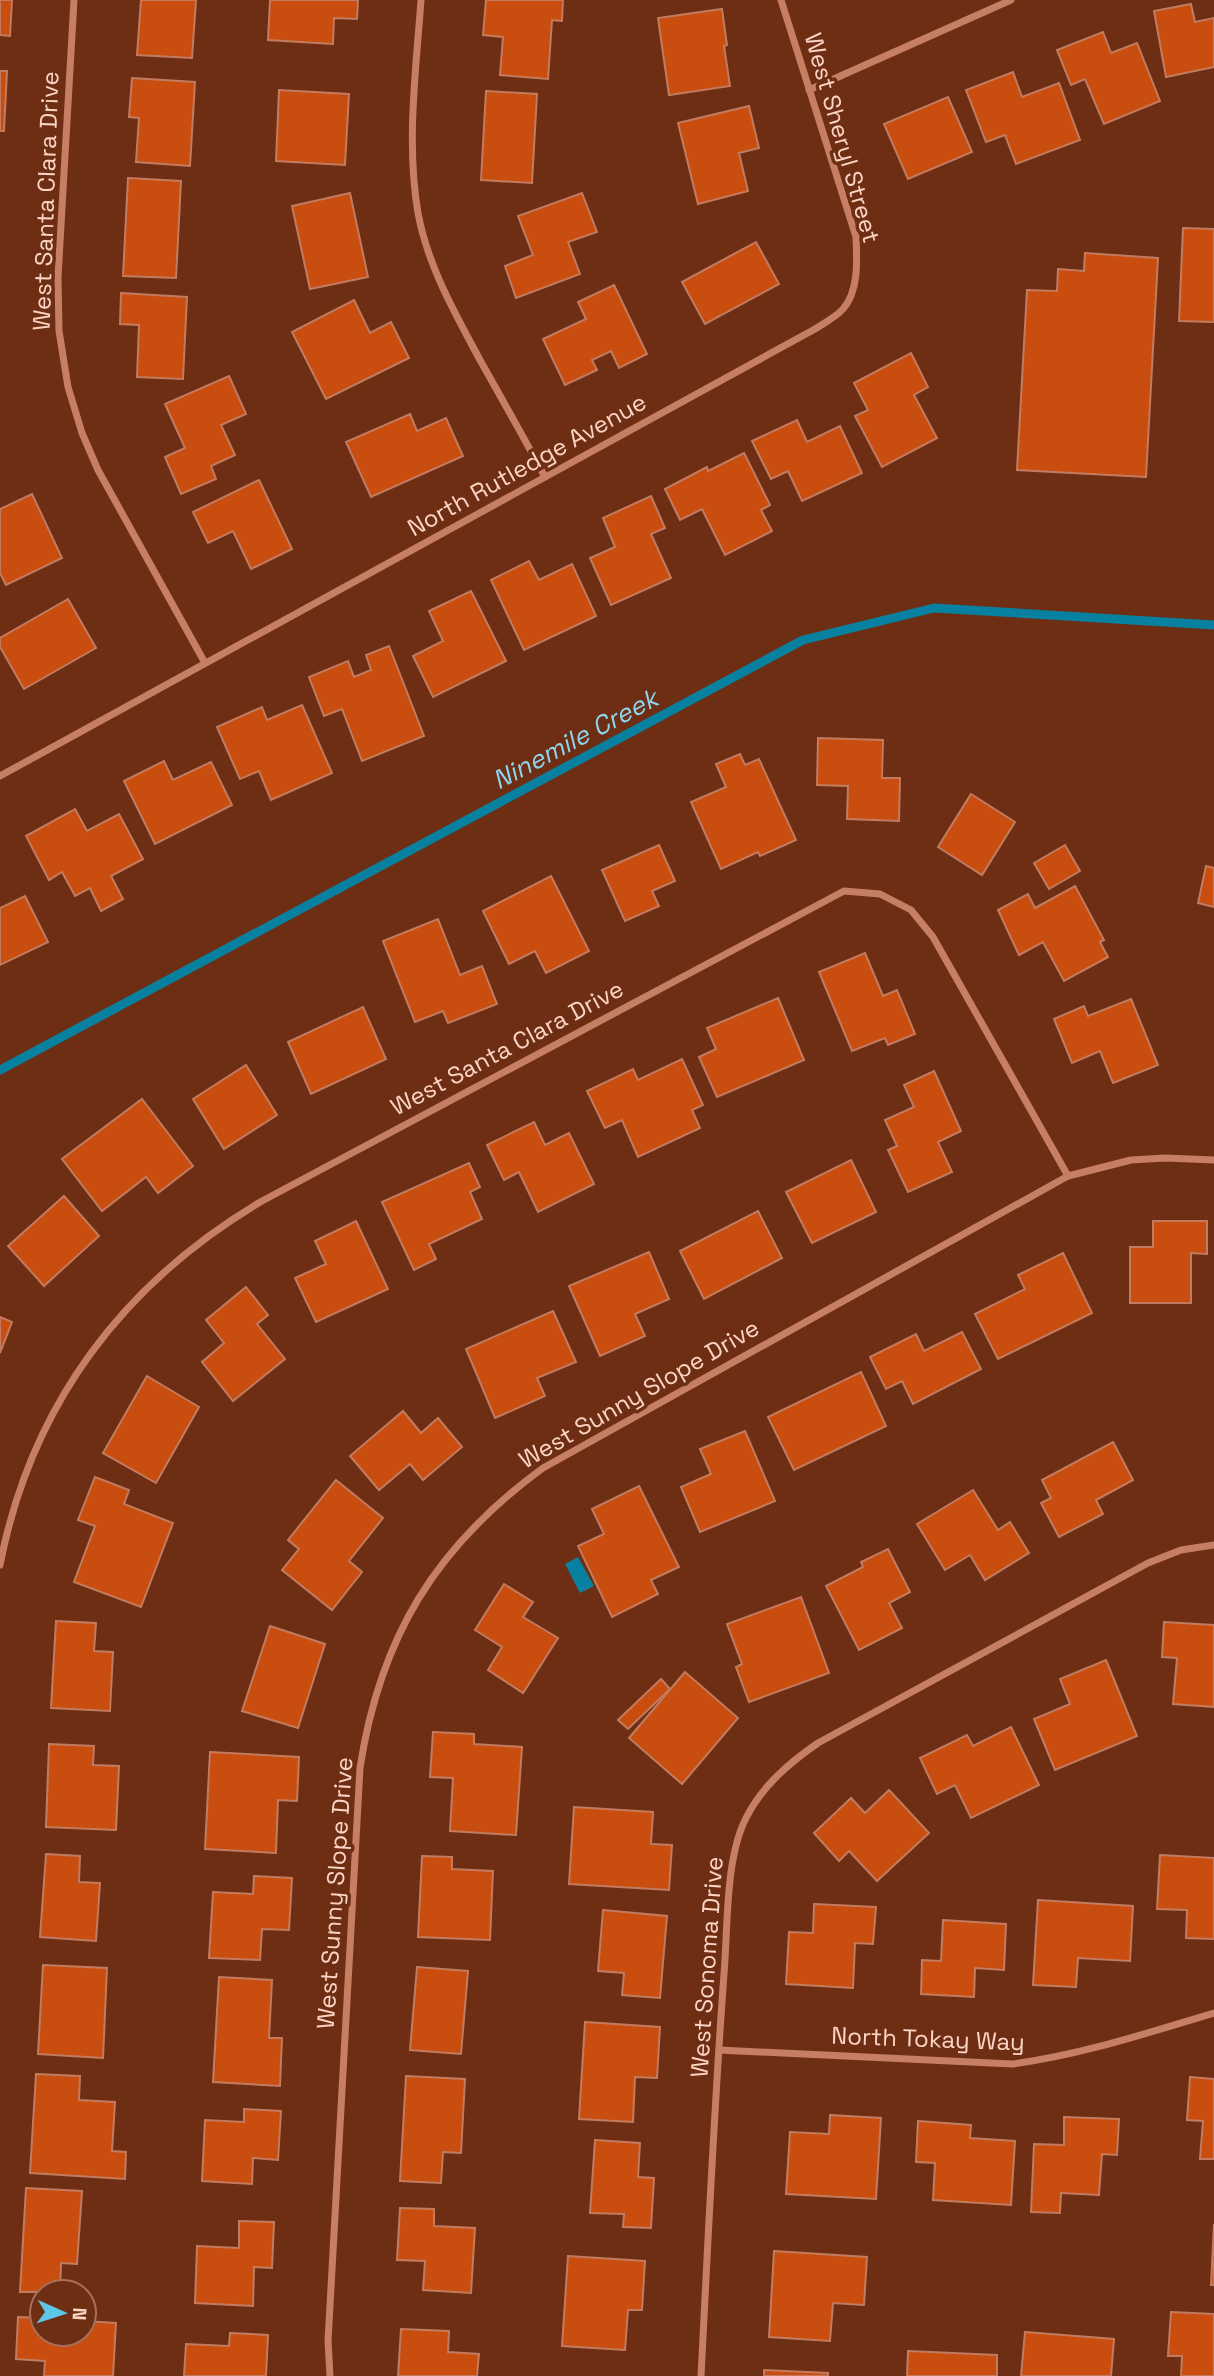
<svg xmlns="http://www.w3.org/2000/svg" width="1214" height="2376" font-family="'Space Grotesk',sans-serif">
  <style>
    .water { fill: #07819f }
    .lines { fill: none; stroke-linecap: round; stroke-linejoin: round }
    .stream { stroke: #07819f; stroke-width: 9 }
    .building { fill: #c84d0f; stroke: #c37b60; stroke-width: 2 }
    .street { stroke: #c77f63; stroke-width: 7 }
    .labels { text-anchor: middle; stroke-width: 7; stroke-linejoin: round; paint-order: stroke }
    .street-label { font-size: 24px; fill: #fcd4c5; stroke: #6e2e13 }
    .water-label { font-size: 26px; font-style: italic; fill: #8dd5ee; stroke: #6e2e13 }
  </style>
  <rect width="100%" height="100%" fill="#6e2e13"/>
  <path class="water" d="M578 1557 594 1586 580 1593 565 1564Z"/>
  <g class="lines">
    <path class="stream" d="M0 1070 803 640 934 608 1214 625"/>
  </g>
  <g class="building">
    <path d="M0 0H12L10 36 0 35Z"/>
    <path d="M141 0H196L192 58 137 55Z"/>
    <path d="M270 0H358L357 19 334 18 333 44 268 40Z"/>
    <path d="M486 0H563L562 21 552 20 548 79 500 75 503 37 483 35Z"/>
    <path d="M1191 4 1195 22 1214 18V67L1166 77 1154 11Z"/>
    <path d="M722 9 727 45 724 46 730 86 669 95 658 18Z"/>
    <path d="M1103 32 1111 53 1137 43 1160 101 1104 124 1085 79 1071 85 1057 50Z"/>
    <path d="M0 71H7L4 131H0Z"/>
    <path d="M1013 72 1022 97 1059 83 1080 140 1016 164 1005 135 986 142 966 90Z"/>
    <path d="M132 78 195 82 190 166 136 162 139 118 129 117Z"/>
    <path d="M279 90 349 94 345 165 276 161Z"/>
    <path d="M486 91 537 94 532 183 481 180Z"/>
    <path d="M948 97 972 152 908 179 884 124Z"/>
    <path d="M749 106 759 148 739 153 748 191 698 204 678 123Z"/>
    <path d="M128 178 181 181 176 278 123 276Z"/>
    <path d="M350 193 368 277 310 289 292 206Z"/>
    <path d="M582 193 597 232 568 242 580 274 516 298 505 266 533 255 518 216Z"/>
    <path d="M1183 228 1214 229V322L1179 321Z"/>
    <path d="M756 242 779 284 705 324 682 282Z"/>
    <path d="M1085 253 1158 258 1146 477 1017 470 1027 290 1057 291 1058 269 1084 271Z"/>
    <path d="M614 285 647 354 619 368 611 351 592 360 597 370 565 385 543 339 586 319 578 302Z"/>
    <path d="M121 293 187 297 183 379 137 377 139 325 120 324Z"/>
    <path d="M354 300 370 333 391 322 409 358 326 399 292 332Z"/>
    <path d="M911 353 928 387 914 395 937 438 882 467 855 416 868 410 854 383Z"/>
    <path d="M229 376 246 414 221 425 235 455 211 466 216 479 181 494 165 457 185 448 165 404Z"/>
    <path d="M410 414 417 431 446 418 463 456 371 497 346 442Z"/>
    <path d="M797 420 807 442 840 426 862 473 802 501 788 471 771 479 752 441Z"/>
    <path d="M744 453 770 505 761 510 772 531 725 555 702 509 680 520 665 489 707 467 708 471Z"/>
    <path d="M259 480 292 549 251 569 233 531 208 543 193 512Z"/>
    <path d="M32 494 62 558 6 585 0 573V509Z"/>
    <path d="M651 496 665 528 651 534 671 578 611 605 590 558 615 547 603 518Z"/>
    <path d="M529 561 539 580 572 564 596 616 524 650 491 580Z"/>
    <path d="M471 591 506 661 433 697 413 656 443 641 429 611Z"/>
    <path d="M68 599 96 648 24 689 0 647V638Z"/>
    <path d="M389 646 424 736 362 761 342 709 324 716 309 677 348 661 354 677 371 670 366 655Z"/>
    <path d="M302 705 332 773 271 800 259 771 240 779 217 727 262 707 267 720Z"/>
    <path d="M818 738 883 740 882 778H900L899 821 847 819 848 786 817 785Z"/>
    <path d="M740 754 745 765 759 759 796 840 760 856 758 852 721 869 691 802 726 787 716 764Z"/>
    <path d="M164 761 173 780 211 762 232 805 155 844 124 781Z"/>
    <path d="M971 794 1015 822 982 875 938 847Z"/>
    <path d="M75 809 87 831 119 814 143 859 111 876 123 899 101 911 90 888 75 896 62 872 49 880 26 836Z"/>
    <path d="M659 845 675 881 652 891 659 906 625 921 602 870Z"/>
    <path d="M1065 845 1080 871 1049 889 1034 863Z"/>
    <path d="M1206 866 1214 868V907L1198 903Z"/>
    <path d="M551 876 589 951 546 973 535 951 509 964 483 911Z"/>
    <path d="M1075 886 1104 940 1100 942 1108 957 1064 981 1043 942 1019 955 998 910 1028 894 1035 908Z"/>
    <path d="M25 896 48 942 0 965V908Z"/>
    <path d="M438 919 460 975 482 966 497 1004 448 1023 443 1011 415 1022 383 941Z"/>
    <path d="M865 953 883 996 897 990 915 1034 888 1045 885 1038 852 1051 819 972Z"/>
    <path d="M778 998 804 1060 717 1097 699 1057 716 1049 707 1028Z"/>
    <path d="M1131 999 1158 1065 1113 1083 1100 1051 1072 1063 1054 1019 1084 1006 1088 1016Z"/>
    <path d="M363 1007 386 1059 311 1094 288 1042Z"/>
    <path d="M682 1059 703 1105 692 1110 700 1128 638 1157 622 1120 605 1128 587 1091 633 1069 638 1080Z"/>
    <path d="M246 1065 277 1115 224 1149 193 1099Z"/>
    <path d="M934 1071 961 1131 938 1142 952 1172 908 1192 888 1150 897 1146 885 1120 914 1107 904 1085Z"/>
    <path d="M142 1099 193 1166 158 1193 146 1177 102 1211 62 1159Z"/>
    <path d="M534 1122 545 1145 569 1133 594 1184 538 1212 519 1172 504 1180 487 1145Z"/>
    <path d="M851 1160 876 1212 812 1243 786 1192Z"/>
    <path d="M469 1163 480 1187 470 1192 482 1219 429 1244 436 1259 414 1270 382 1202Z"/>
    <path d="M64 1196 99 1236 44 1286 8 1246Z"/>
    <path d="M758 1211 782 1258 704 1299 680 1251Z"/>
    <path d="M356 1221 388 1289 316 1322 295 1278 326 1264 315 1241Z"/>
    <path d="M1153 1221H1207V1254L1191 1253V1303H1130V1247H1153Z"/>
    <path d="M649 1252 669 1299 635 1314 645 1336 600 1356 569 1286Z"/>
    <path d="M1063 1253 1092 1313 998 1359 975 1314 1025 1289 1018 1275Z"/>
    <path d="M246 1287 268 1315 257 1324 285 1359 233 1401 202 1362 224 1343 206 1320Z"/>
    <path d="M553 1311 576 1362 537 1378 545 1396 495 1418 466 1349Z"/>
    <path d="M0 1317 12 1322 0 1353Z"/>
    <path d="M962 1332 981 1369 913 1404 902 1381 886 1389 870 1357 916 1334 924 1351Z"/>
    <path d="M861 1372 886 1426 794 1470 768 1417Z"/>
    <path d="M147 1376 199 1407 156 1483 103 1453Z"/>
    <path d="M403 1411 421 1433 438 1418 462 1447 423 1480 410 1464 379 1490 350 1456Z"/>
    <path d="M745 1431 775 1501 700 1532 681 1487 711 1474 700 1449Z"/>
    <path d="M1113 1442 1133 1480 1096 1500 1103 1514 1059 1537 1041 1503 1051 1498 1042 1480Z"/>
    <path d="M95 1477 129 1490 124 1504 173 1523 141 1607 74 1582 95 1526 78 1520Z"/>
    <path d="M336 1480 383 1518 349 1561 362 1572 332 1610 282 1570 299 1549 288 1540Z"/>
    <path d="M639 1486 679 1567 651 1580 658 1594 612 1617 578 1546 604 1534 592 1509Z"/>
    <path d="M973 1490 998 1530 1010 1522 1029 1553 985 1580 970 1555 945 1570 917 1524Z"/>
    <path d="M888 1549 910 1592 889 1603 902 1628 859 1650 826 1586 863 1567 861 1562Z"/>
    <path d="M504 1584 533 1602 523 1617 558 1638 523 1693 488 1670 502 1647 475 1630Z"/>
    <path d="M801 1597 829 1673 749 1702 736 1667 742 1664 727 1624Z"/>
    <path d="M56 1621 96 1623 94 1651 113 1652 110 1711 51 1708Z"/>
    <path d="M1164 1622 1214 1625V1707L1173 1704 1177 1658 1162 1657Z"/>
    <path d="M270 1626 325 1644 298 1728 242 1711Z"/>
    <path d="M1106 1660 1137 1736 1055 1770 1034 1719 1070 1704 1060 1679Z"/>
    <path d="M685 1672 738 1718 682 1784 629 1738Z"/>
    <path d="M661 1679 670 1689 628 1729 618 1720Z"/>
    <path d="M1011 1727 1039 1785 971 1818 955 1785 937 1794 920 1758 967 1735 973 1746Z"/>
    <path d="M433 1732 474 1734V1744L522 1747 516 1835 450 1831 453 1778 430 1777Z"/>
    <path d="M49 1744 94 1746 93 1765 119 1766 116 1830 46 1827Z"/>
    <path d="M210 1752 299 1757 297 1801 278 1800 276 1853 205 1849Z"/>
    <path d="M889 1790 929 1833 877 1881 849 1851 839 1861 814 1833 851 1798 865 1813Z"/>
    <path d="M574 1807 653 1812 651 1844 672 1845 669 1890 569 1884Z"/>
    <path d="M46 1854 80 1856 79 1882 100 1883 96 1941 40 1937Z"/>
    <path d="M1160 1855 1214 1858V1939L1186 1938 1187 1910 1157 1909Z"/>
    <path d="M422 1856 452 1857V1869L493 1871 490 1940 418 1937Z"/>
    <path d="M254 1876 292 1878 289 1930 262 1929 260 1960 209 1958 213 1892 253 1894Z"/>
    <path d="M1038 1900 1133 1906 1130 1961 1078 1958 1076 1987 1033 1985Z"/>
    <path d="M814 1904 876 1907 873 1944 855 1943 853 1988 786 1984 789 1932 813 1933Z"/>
    <path d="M603 1910 667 1916 660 1998 622 1995 624 1973 598 1971Z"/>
    <path d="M943 1920 1006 1924 1004 1970 975 1968 974 1997 921 1994 922 1960 941 1961Z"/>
    <path d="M43 1965 107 1968 103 2058 38 2054Z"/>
    <path d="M417 1967 468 1971 461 2054 410 2050Z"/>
    <path d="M219 1977 272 1980 269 2038H282L280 2086 213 2082Z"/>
    <path d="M585 2022 660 2027 657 2078 635 2077 633 2122 579 2119Z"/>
    <path d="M36 2074 80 2076 79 2100 115 2102 112 2151 126 2152 125 2179 30 2173Z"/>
    <path d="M406 2076 465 2079 461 2153 443 2152 441 2183 400 2181Z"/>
    <path d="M1190 2077 1214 2079V2159H1200L1203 2121 1187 2120Z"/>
    <path d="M244 2109 281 2111 278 2160 253 2158 252 2184 202 2181 205 2120 244 2122Z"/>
    <path d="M830 2115 881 2118 876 2199 786 2194 790 2132 829 2134Z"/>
    <path d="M1064 2117 1119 2119 1117 2155 1102 2154 1099 2195 1061 2193 1060 2213 1031 2212 1034 2144 1064 2145Z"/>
    <path d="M918 2121 971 2125 970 2138 1015 2141 1011 2205 933 2200 935 2163 916 2162Z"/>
    <path d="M595 2140 640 2143 638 2177 654 2178 651 2228 623 2227 624 2214 590 2213Z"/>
    <path d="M26 2188 82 2191 77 2264 61 2263 60 2292H20Z"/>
    <path d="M400 2208 434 2209V2226L475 2228 471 2293 423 2290 425 2261 397 2260Z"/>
    <path d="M239 2221 274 2222 272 2268 254 2267 253 2306 195 2303 197 2246 239 2248Z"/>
    <path d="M1214 2224V2285H1211Z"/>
    <path d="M774 2251 867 2257 864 2305 833 2303 830 2341 769 2337Z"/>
    <path d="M568 2256 645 2261 642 2310H628L625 2350 562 2346Z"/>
    <path d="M1171 2312 1214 2314V2376H1181L1182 2356H1168Z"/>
    <path d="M18 2317 42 2318V2334H84V2321L116 2323 113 2376H44L45 2361 16 2359Z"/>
    <path d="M401 2329 449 2331 448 2352 479 2354 477 2376H398Z"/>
    <path d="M1025 2332 1114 2339 1111 2376H1021Z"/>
    <path d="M230 2333 268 2335 266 2376H184L186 2344 229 2346Z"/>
    <path d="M908 2351 997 2355V2376H907Z"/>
    <path d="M764 2370 828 2373V2376H764Z"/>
  </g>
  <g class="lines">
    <g class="street">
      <path d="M74 0 58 277 59 331 68 387 82 433 98 470 205 663"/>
      <path d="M421 0C416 70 406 143 418 213 428 267 455 313 480 360 502 399 524 438 545 477"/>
      <path d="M809 90 1011 0"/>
      <path d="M0 776 815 329C824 323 836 317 843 309 859 291 857 260 856 237L781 0"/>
      <path d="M0 1565C31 1405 123 1283 262 1201L844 891 880 894 911 910 933 937 1068 1176"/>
      <path d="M719 2050 1012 2064C1081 2055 1147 2033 1214 2013"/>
      <path d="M330 2376 328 2341 360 1768C380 1637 436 1546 543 1468L1068 1176 1131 1160 1165 1158 1214 1160"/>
      <path d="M701 2376C708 2242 714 2108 724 1974 728 1928 725 1859 746 1818 762 1786 789 1763 818 1743L1148 1563 1181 1550 1214 1545"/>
    </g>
  </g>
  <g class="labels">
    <g class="street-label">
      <text transform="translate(842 138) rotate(74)" y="8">West Sheryl Street</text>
      <text transform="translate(46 201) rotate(-88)" y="8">West Santa Clara Drive</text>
      <text transform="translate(527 465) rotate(-29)" y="8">North Rutledge Avenue</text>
      <text transform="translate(507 1048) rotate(-28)" y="8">West Santa Clara Drive</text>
      <text transform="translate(639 1394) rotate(-30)" y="8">West Sunny Slope Drive</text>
      <text transform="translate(335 1893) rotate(-86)" y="8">West Sunny Slope Drive</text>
      <text transform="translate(707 1967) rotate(-86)" y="8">West Sonoma Drive</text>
      <text transform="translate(928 2039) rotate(2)" y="8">North Tokay Way</text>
    </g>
    <g class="water-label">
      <text transform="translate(575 739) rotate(-28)" y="9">Ninemile Creek</text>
    </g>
  </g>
  <g transform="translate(63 2313) rotate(93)"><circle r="33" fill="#6e2e13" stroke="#a7705a" stroke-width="2"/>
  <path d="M0-5L12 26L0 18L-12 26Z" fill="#5dc7e8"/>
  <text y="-10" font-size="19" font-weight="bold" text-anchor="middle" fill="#fcd4c5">N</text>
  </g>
</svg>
